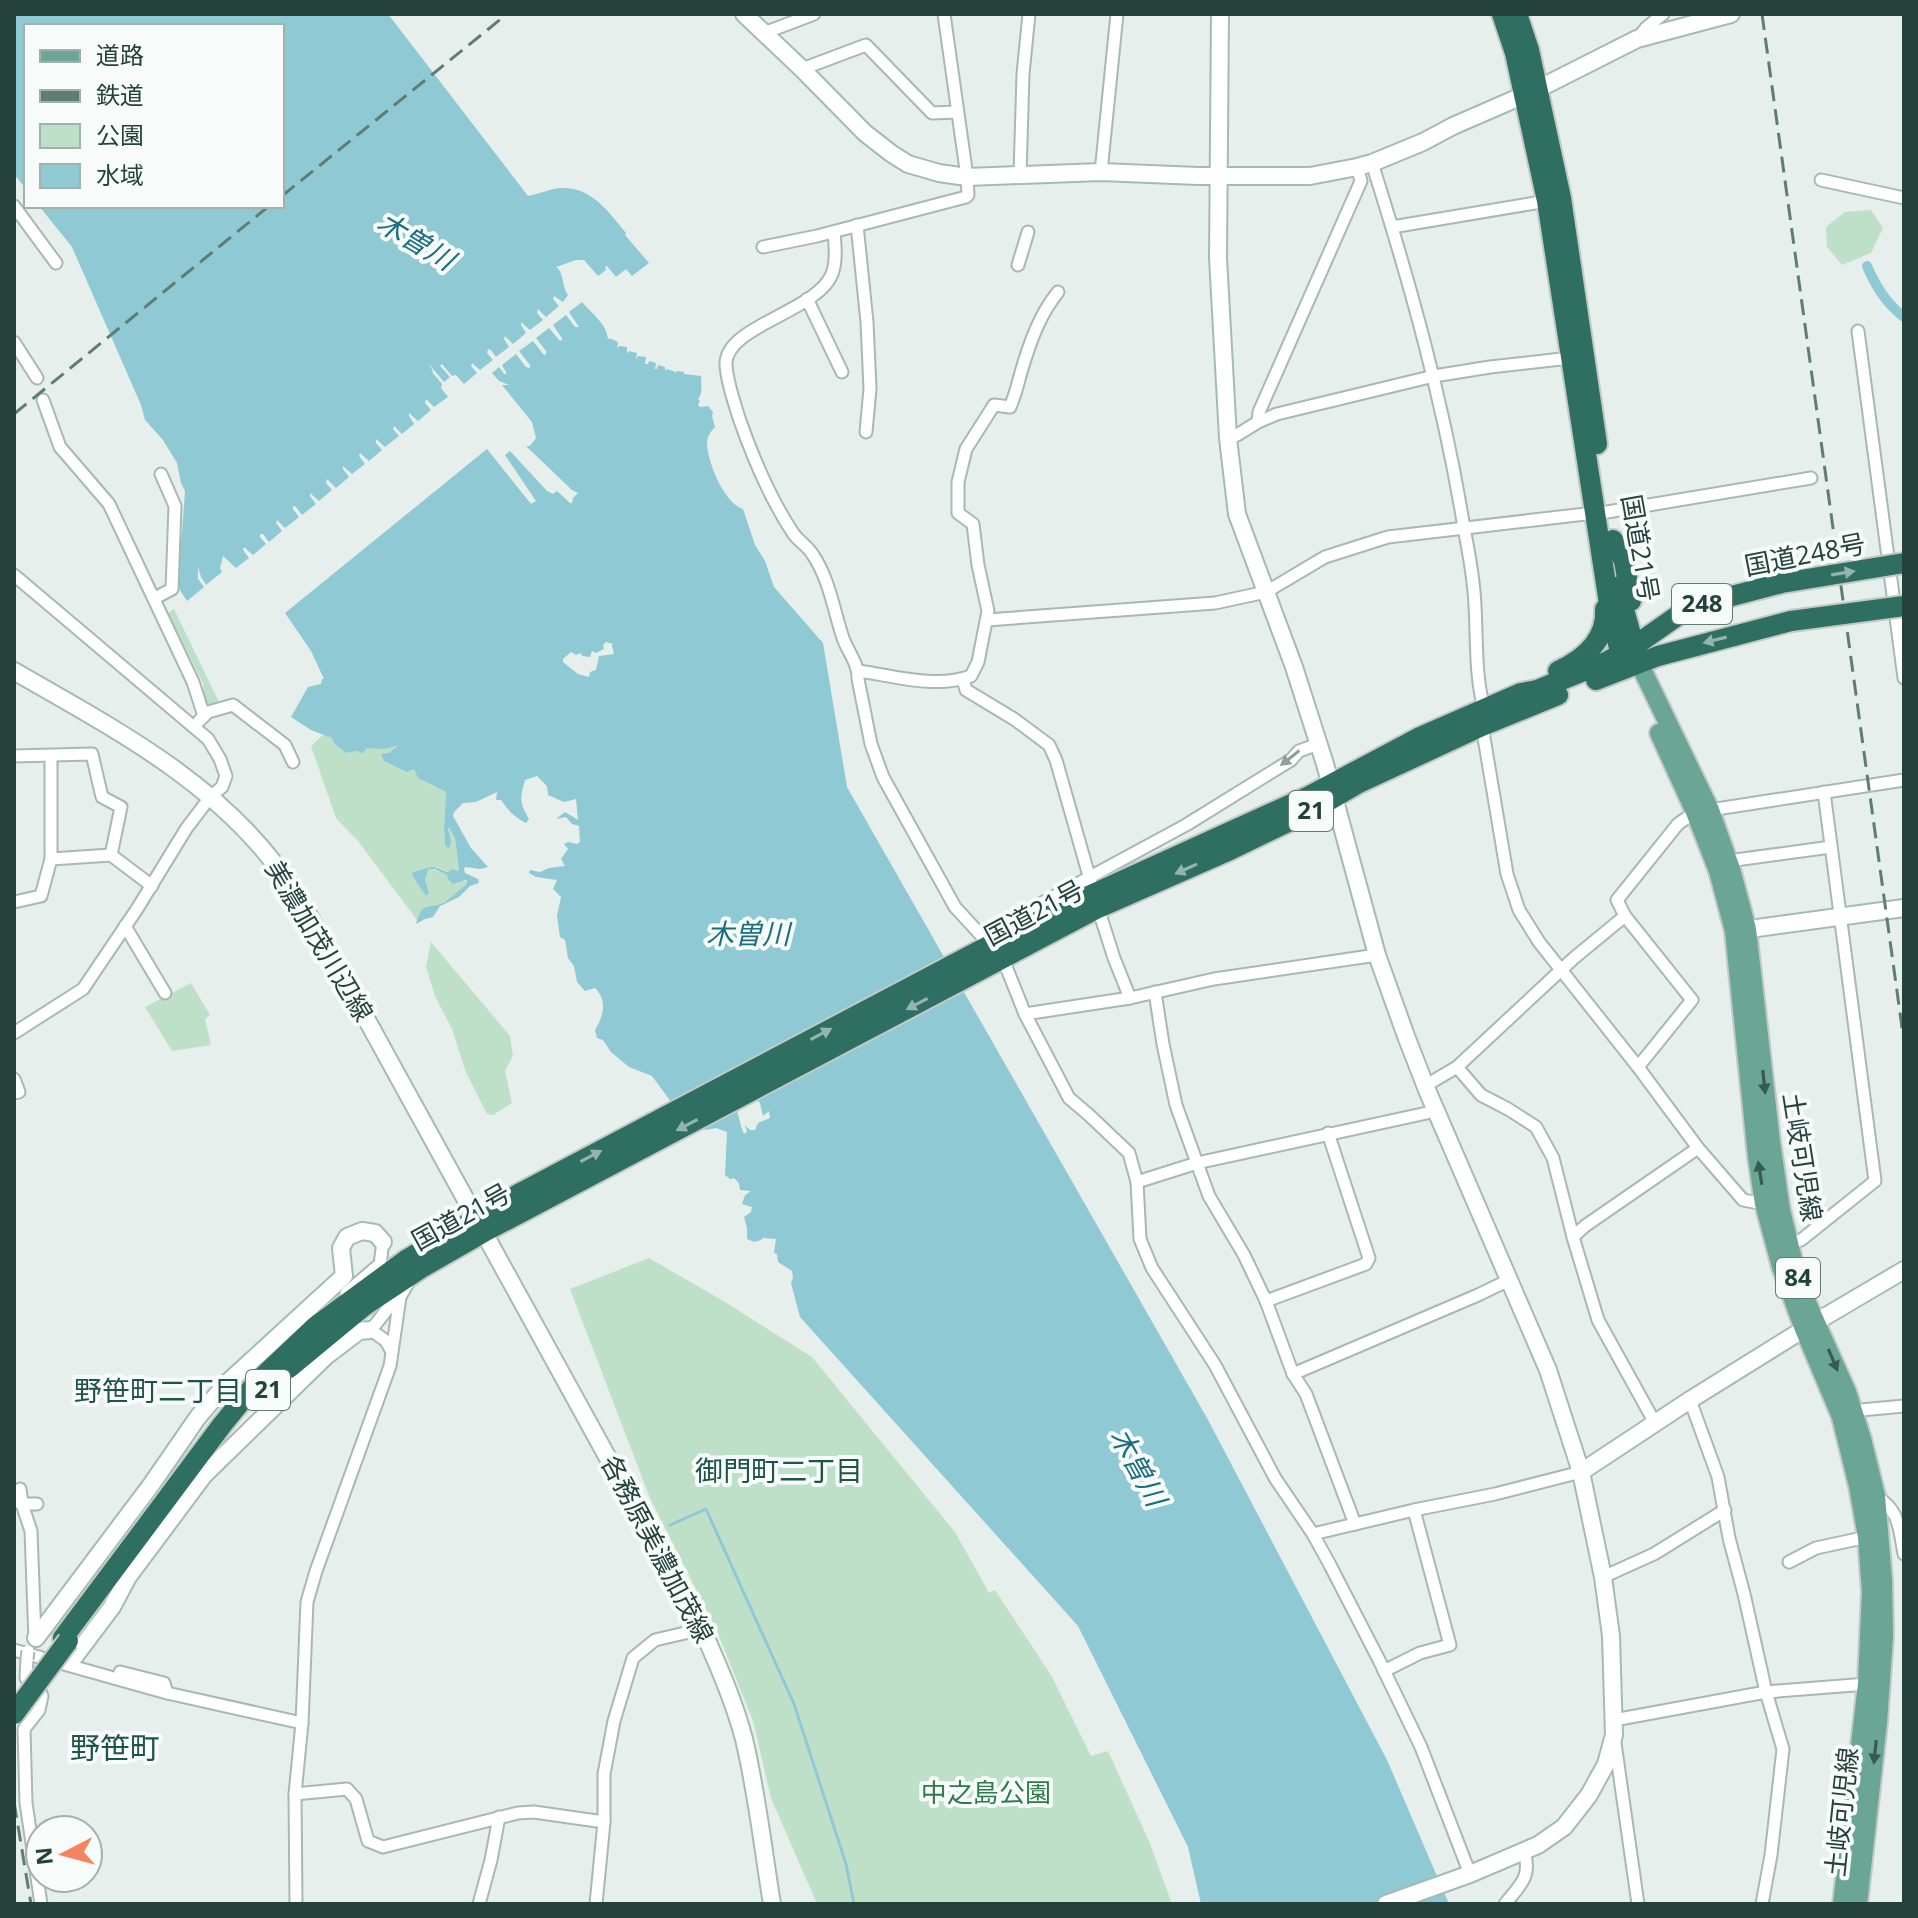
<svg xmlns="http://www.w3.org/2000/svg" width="1918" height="1918" font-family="'Open Sans','Noto Sans JP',sans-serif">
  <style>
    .green { fill: #bfe0c8 }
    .water { fill: #8ec9d4; fill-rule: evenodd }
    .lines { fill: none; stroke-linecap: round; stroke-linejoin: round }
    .stream { stroke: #8ec9d4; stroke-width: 3 }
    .canal { stroke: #8ec9d4; stroke-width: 10 }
    .street-casing { stroke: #a8b8b2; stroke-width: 15 }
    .secondary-casing { stroke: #a4bbb3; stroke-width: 20 }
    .primary-casing { stroke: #c2cac8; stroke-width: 22 }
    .highway-casing { stroke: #c2cac8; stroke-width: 24 }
    .street { stroke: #fff; stroke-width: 11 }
    .secondary { stroke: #fff; stroke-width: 16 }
    .primary { stroke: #6aa596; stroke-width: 18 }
    .highway { stroke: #2f6f62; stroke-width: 20 }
    .rail { stroke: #5f7d75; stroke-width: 3; stroke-dasharray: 16 8; stroke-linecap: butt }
    .street-bridge-casing { stroke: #a8b8b2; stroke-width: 15; stroke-linecap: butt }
    .highway-bridge-casing { stroke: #c2cac8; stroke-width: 24; stroke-linecap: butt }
    .street-bridge { stroke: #fff; stroke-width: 11 }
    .highway-bridge { stroke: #2f6f62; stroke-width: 20 }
    .oneway { fill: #93b5ae }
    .oneway2 { fill: #92a09c }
    .oneway3 { fill: #365b51 }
    .labels { text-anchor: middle; stroke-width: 8; stroke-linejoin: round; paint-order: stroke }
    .shield { fill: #f7fbf9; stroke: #637a73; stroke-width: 2 }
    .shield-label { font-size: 24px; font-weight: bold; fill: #24423a }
    .street-label { font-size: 26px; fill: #24423a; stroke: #f7fbf9 }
    .park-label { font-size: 26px; fill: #2d7a4b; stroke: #f7fbf9 }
    .water-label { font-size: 28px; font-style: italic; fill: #1c6f80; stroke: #f7fbf9 }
    .neighbourhood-label { font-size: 28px; fill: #1f5548; stroke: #f7fbf9 }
    .quarter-label { font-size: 30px; fill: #1f5548; stroke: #f7fbf9 }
  </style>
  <rect width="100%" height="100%" fill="#e6efeb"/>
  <g class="green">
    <path d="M1871 210 1883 228 1871 253 1842 265 1827 247 1826 227 1845 212Z"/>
    <path d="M174 609 219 702 206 710 203 683 168 613Z"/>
    <path d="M324 734 332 738 334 743 346 753 356 751 364 752 367 748 398 747 389 753 381 755 401 769 409 771 414 769C418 781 435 786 446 792L444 828 445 845 449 828 455 838 459 867 458 871 455 869 449 872 437 867 428 869C436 868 458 879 467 882L466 885C459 891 452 898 444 902 429 910 427 900 417 920L358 841 336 818 311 746Z"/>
    <path d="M431 942 510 1036 513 1056 505 1071 512 1103 493 1115 487 1114 465 1070 452 1029 435 996 426 967Z"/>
    <path d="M191 983 210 1015 205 1019 211 1045 172 1051 145 1007Z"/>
    <path d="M649 1258 725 1302 812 1357 955 1532 989 1593 995 1590 1051 1675 1091 1756 1108 1751 1149 1841 1172 1904H817L771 1798 753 1721 717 1631 650 1498 570 1289Z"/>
  </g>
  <g class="water">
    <path d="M14 14H388L528 196C539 194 549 189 560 188 591 186 608 211 626 233L625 235 649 263 632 276 626 269 616 277 607 266 605 267 606 270 598 276 584 260H576L556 267C564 272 562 287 568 295L563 302 554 296 553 299 559 306 546 317 538 309 537 313 543 320 530 330 521 322V325L526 333 513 344 505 336 504 339 509 347 496 357 491 350 488 349 487 353 493 360 480 370 472 363 471 366 477 373 464 384 456 375 452 376 442 364 440 366 450 377 444 382 428 363 433 371 432 372 442 384 441 388 448 397 434 407 426 399 425 403 431 410 418 421 409 413V416L414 424 402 434 394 426 393 429 399 436 385 447 376 439V443L382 450 369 461 360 453 359 456 365 464 352 474 343 466V469L349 477 336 488 327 479 326 483 332 490 319 501 310 493V496L316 504 302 515 296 507 293 506V509L299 517 285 528 277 520 276 523 282 531 269 542 263 534H260V537L266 544 253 555 244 547 243 550 249 558 236 568 223 556 220 568 222 572 206 585 201 577 198 567V579L204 587 187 601 180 590 176 578 182 532 185 491 181 483 177 463 163 440 145 420 141 405 72 247 39 206H282V26H26V189L14 174Z"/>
    <path d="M582 302C593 315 607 324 608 340L609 338 618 342 617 349 619 346 627 347V354L629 351 637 353 636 360 638 356 646 357 645 364H648L649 361 656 363 655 369H657L658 365 665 367V372L666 369 674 371 675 373 677 371 684 372V374L701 376C701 383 703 394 698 399L700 401 698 405 700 407 708 406 713 412 712 416 715 427C710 432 707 437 707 444 708 463 724 503 743 509L755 545 765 561 774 587 823 643 847 787 1207 1418 1387 1760 1449 1904H1201L1188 1847 1078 1626 800 1317 791 1283 793 1278 792 1271 778 1262 777 1254 774 1253 776 1239 763 1238 761 1240 754 1242 747 1239V1228L744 1217 751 1212 752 1207 742 1204 745 1195 751 1191 740 1190 739 1183 734 1178 730 1179 725 1175 727 1132 716 1128 706 1130 683 1118 652 1076 629 1067 611 1052 603 1040 597 1038 595 1030C603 1017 608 1001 595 988L585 991 577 982 574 966 568 958 565 940 560 937 557 916 561 897 553 889 557 880 536 877 529 873 530 870 540 872 549 868 565 866 561 859 568 849 564 844 568 842 577 844 580 842 579 826 572 824 566 817 556 819 565 812 578 820 576 799 564 802 548 795 547 786 537 776 525 780C520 799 519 802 529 819L526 823C515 818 508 810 501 800H496L497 792 476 802 463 803 454 812 453 816 471 848 488 867 480 869 465 867 464 869 465 873 478 879 479 883 470 886 459 897 440 906 433 917 425 919 416 924C422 900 429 910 445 902 452 897 459 890 466 885L467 882 466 880 453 884 448 879 447 875 435 869H428L425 880 429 893 426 896 412 875 413 872C420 871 427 867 433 867 438 867 443 871 448 872L453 869 458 871 459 869 455 838 449 828 448 829 451 842 449 848 445 845 444 828 446 792 418 778 414 769 407 772 384 761 381 754 389 753 397 746 384 749 367 748 363 753 356 751 346 753 334 743 332 738 311 730 291 717 308 687 321 684 322 679H324L311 651 285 613 487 449 531 504 536 501 505 455 510 451 547 491 553 494 557 491 570 503H572L573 498 578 493 572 490 526 446H530L536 438 532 422 502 385H509L499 381 492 373 499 367 504 374H507L502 365 516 354 526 367 530 368V365L519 351 533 341 543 354 546 355V351L536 338 549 328 559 340 562 341V338L553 325 566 315 575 327H579L569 312ZM606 642 613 644 612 646 614 654 599 656 596 670 590 672 589 677 578 674 563 662V659L571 652 576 655 581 653 582 656 590 657 592 651 596 653 604 649 603 645ZM754 1096 760 1103 763 1116 769 1111 770 1118 758 1123 755 1130H750L745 1125 747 1132 744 1134 741 1126 736 1107Z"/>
  </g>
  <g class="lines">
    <path class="stream" d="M670 1525 706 1509 794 1704 846 1864 854 1904"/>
    <path class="canal" d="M1867 266C1876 287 1886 303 1904 317"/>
    <g class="street-casing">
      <g id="street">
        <path d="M764 33 814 14"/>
        <path d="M1638 38 1646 28 1663 14"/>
        <path d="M802 69 866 45 932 113 957 112"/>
        <path d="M1372 163C1410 283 1444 404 1464 528 1469 553 1474 580 1475 606 1477 640 1475 675 1484 709"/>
        <path d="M1101 172 1117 14"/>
        <path d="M1020 175 1023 74 1029 14"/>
        <path d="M1821 180 1904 198"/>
        <path d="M14 206 56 263"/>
        <path d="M857 225 867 322 870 389 866 432"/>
        <path d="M1392 227 1547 201"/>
        <path d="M834 232C835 245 837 261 832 274 817 312 724 326 726 365 727 383 734 401 739 418 753 458 769 497 793 533 798 541 808 546 813 555 829 579 833 607 842 635 846 650 859 663 858 679L871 744 883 777 955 907 990 945"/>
        <path d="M763 247 817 236 966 197 968 195 967 177 944 14"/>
        <path d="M1018 265 1028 232"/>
        <path d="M807 299 842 372"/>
        <path d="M1858 331 1904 678"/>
        <path d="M14 342 37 378"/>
        <path d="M43 400 60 447 109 504 193 682 204 716"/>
        <path d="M1258 422 1259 412 1361 181 1357 167"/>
        <path d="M1228 438 1237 435 1258 422 1277 414 1434 376 1490 367 1570 358"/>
        <path d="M1607 512 1811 478"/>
        <path d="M14 575 208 739 220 759 226 776 222 787 211 796 186 829 137 909 83 989 14 1033"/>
        <path d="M155 598 172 589 175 506 161 474"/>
        <path d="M987 620 1215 603 1266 592 1325 557 1388 537 1594 513"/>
        <path d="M859 671C894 676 936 689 971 676L978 662 988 611 978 565 973 524 958 513V482L966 449 994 405 1010 407C1016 394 1018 382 1022 369 1030 342 1040 314 1058 292"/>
        <path d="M963 679 966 690 1014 719 1049 745 1056 760 1091 883"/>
        <path d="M199 721 208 712 233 705 285 745 293 762"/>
        <path d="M1482 726 1507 874 1519 910 1539 942 1638 1067 1698 1148 1743 1200 1764 1204"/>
        <path d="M14 756 92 754 102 797 121 807 111 855"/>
        <path d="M1710 810 1904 780"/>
        <path d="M51 859V756"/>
        <path d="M1728 861 1831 847"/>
        <path d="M14 902 41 896 51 859 111 855 152 886"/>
        <path d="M1098 908 1114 958 1130 998"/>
        <path d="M125 926 165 993"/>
        <path d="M983 935 1186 825 1291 760 1299 751 1318 744"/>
        <path d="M1003 959 1025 1014 1069 1098 1089 1115 1129 1153 1137 1182 1140 1239 1152 1268 1215 1365 1275 1478 1313 1534 1330 1565 1379 1660 1421 1747 1470 1874"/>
        <path d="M1155 992 1163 1044 1176 1105 1197 1163 1209 1196 1244 1255 1266 1301 1293 1374 1306 1394 1355 1524"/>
        <path d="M1025 1014 1130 998 1214 979 1377 955"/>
        <path d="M1457 1067 1481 1095 1508 1109 1536 1127 1553 1158 1573 1237 1598 1320 1655 1423"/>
        <path d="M1638 1067 1692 1000 1625 916 1617 900 1678 824 1695 812"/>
        <path d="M14 1079 19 1092 14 1093"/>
        <path d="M1425 1086 1457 1067 1574 958 1625 916"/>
        <path d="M1137 1182 1197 1163 1436 1111"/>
        <path d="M1573 1237 1585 1226 1698 1148"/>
        <path d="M1789 1243 1801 1240 1875 1181 1824 792"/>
        <path d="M346 1293 380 1264 383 1242"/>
        <path d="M1266 1301 1366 1264 1369 1258 1328 1133"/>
        <path d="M391 1350 386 1341 371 1330 393 1302 400 1297"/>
        <path d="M1293 1374 1478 1295 1509 1280"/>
        <path d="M1690 1400 1718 1477 1729 1538 1744 1594 1766 1692 1783 1749 1771 1855 1762 1904"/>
        <path d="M1854 1414 1861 1410 1904 1406"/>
        <path d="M20 1489 22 1504H37"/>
        <path d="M1876 1496C1900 1511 1899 1528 1904 1554"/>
        <path d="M14 1500 22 1504 31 1531 35 1640"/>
        <path d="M1313 1534 1414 1510 1495 1494 1581 1472"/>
        <path d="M1789 1562 1816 1548 1867 1537"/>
        <path d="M1603 1577 1654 1554 1725 1510"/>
        <path d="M14 1650 167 1693 302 1723"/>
        <path d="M27 1659 26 1678 29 1683 40 1691 42 1696 39 1710 24 1729 26 1803 41 1904"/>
        <path d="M1384 1671 1420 1653 1450 1645 1414 1510"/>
        <path d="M120 1672 164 1683 167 1693"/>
        <path d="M1614 1720 1766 1692 1867 1684"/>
        <path d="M1615 1743 1638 1904"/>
        <path d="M295 1794 347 1789 356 1799 368 1841 383 1847 518 1813 534 1812 604 1822"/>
        <path d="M296 1904 295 1794 302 1723 307 1602 316 1571 390 1366 400 1297 408 1283"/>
        <path d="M479 1904 491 1860 499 1817"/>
        <path d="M596 1904 604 1822V1774L614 1721 633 1658 655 1640 702 1629"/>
        <path d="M1505 1904C1520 1885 1532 1877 1524 1851"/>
      </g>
    </g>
    <g class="secondary-casing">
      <g id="secondary">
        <path d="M744 14 802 69 865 133 892 154 908 164 939 173 967 177 1101 172 1198 176H1310L1357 167 1372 163 1423 142 1453 126 1538 89 1637 39 1731 14"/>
        <path d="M1220 14 1218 258 1228 438 1237 514 1294 667 1325 764 1377 955 1406 1036 1427 1090 1548 1370 1581 1472 1603 1577 1611 1636 1614 1735 1606 1764 1589 1795 1564 1827 1538 1845 1470 1874 1386 1904"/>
        <path d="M14 671C107 725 207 776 274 863 298 893 316 929 335 962L702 1629C718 1665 734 1701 744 1739 757 1793 763 1849 772 1904"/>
        <path d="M1735 931 1904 908"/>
        <path d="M1581 1472 1690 1400 1804 1329 1904 1270"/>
        <path d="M36 1638 151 1485 198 1417 226 1384 344 1276 341 1248 347 1237 362 1231 375 1233 383 1242"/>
        <path d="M72 1660 112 1607 128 1577 204 1475 326 1356 359 1331 371 1330"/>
      </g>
    </g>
    <g class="primary-casing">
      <g id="primary">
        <path d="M1639 663 1710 810 1731 869 1747 929 1771 1142 1781 1210 1795 1268 1804 1296 1847 1392 1862 1439 1876 1496 1883 1580 1884 1636 1878 1722 1858 1904"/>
        <path d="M1659 733 1695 812 1718 871 1734 931 1757 1157 1764 1204 1781 1267 1804 1329 1841 1417 1858 1486 1867 1537 1871 1592 1867 1684 1842 1904"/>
      </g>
    </g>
    <g class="highway-casing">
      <g id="highway">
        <path d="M1502 14 1515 53 1547 201 1612 623 1621 654 1627 665"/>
        <path d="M1517 14 1529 50 1561 198 1597 444"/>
        <path d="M1613 540 1624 561 1631 601"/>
        <path d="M1620 586 1623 606 1637 656"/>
        <path d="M1558 671C1584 659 1607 640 1605 609"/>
        <path d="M1596 680 1658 656 1791 621"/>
        <path d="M289 1368 364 1306 423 1267 484 1232 1098 908 1230 850 1313 810 1359 783 1482 726 1558 695"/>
        <path d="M63 1638 222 1425 256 1383 316 1326 406 1260 522 1192 990 945 1095 893 1309 796 1418 738 1521 693 1537 690 1606 662 1633 647 1690 607 1782 583"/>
      </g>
    </g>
    <use href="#street" class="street"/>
    <use href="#secondary" class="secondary"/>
    <use href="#primary" class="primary"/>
    <use href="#highway" class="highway"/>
    <g class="rail">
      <path d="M1762 14 1904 1042"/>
      <path d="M282 196 507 14"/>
      <path d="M14 414 269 206"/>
      <path d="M14 1802 31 1904"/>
    </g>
    <g class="street-bridge-casing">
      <path id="street-bridge" d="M27 1659 28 1651"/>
    </g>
    <g class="highway-bridge-casing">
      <g id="highway-bridge">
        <path d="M1782 583 1904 563"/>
        <path d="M1791 621 1904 606"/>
        <path d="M14 1714 68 1641"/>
      </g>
    </g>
    <use href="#street-bridge" class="street-bridge"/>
    <use href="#highway-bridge" class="highway-bridge"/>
  </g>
  <defs><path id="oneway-solid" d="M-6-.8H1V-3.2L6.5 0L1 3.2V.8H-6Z" transform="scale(2)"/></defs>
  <g class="oneway">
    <use href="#oneway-solid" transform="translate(1843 573) rotate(-9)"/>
    <use href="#oneway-solid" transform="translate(1715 640) rotate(166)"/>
    <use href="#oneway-solid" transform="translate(1186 869) rotate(156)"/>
    <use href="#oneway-solid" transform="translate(917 1004) rotate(152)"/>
    <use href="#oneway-solid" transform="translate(821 1034) rotate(-28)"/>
    <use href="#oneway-solid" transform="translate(687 1125) rotate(152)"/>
    <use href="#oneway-solid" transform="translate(591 1156) rotate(-28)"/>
  </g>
  <use class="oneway2" href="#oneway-solid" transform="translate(1290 758) rotate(142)"/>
  <g class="oneway3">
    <use href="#oneway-solid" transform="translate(1764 1082) rotate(84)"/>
    <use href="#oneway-solid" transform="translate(1760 1173) rotate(-99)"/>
    <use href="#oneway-solid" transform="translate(1833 1360) rotate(67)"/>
    <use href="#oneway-solid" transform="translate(1875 1752) rotate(96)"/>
  </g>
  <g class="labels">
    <g class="shield">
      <rect x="1672" y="584" width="60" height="40" rx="6"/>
      <rect x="1289" y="791" width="44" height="40" rx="6"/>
      <rect x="1776" y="1258" width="44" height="40" rx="6"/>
      <rect x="246" y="1370" width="44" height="40" rx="6"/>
    </g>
    <g class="shield-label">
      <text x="1702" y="612">248</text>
      <text x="1311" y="819">21</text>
      <text x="1798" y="1286">84</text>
      <text x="268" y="1398">21</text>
    </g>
    <g class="street-label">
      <text transform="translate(1640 548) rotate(80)" y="9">国道21号</text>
      <text transform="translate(1805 555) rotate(-11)" y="9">国道248号</text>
      <text transform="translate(1034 913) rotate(-28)" y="9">国道21号</text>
      <text transform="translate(319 941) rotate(59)" y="9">美濃加茂川辺線</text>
      <text transform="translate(1802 1157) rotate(81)" y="9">土岐可児線</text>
      <text transform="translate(461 1217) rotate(-29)" y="9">国道21号</text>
      <text transform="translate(657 1549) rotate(62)" y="9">各務原美濃加茂線</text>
      <text transform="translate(1842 1812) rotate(-84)" y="9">土岐可児線</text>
    </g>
    <g class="park-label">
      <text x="986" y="1802">中之島公園</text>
    </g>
    <g class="water-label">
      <text transform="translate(416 241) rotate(31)" y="10">木曽川</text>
      <text x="748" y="944">木曽川</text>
      <text transform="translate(1138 1467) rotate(61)" y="10">木曽川</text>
    </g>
    <g class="neighbourhood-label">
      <text x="158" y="1401">野笹町二丁目</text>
      <text x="779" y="1481">御門町二丁目</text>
    </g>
    <g class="quarter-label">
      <text x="115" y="1759">野笹町</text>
    </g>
  </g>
  <rect width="1918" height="1918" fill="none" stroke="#24423a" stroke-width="32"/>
  <rect x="24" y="24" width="260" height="184" fill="#f7fbf9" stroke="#a3b1ad" stroke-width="2"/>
  <rect x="40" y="50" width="40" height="12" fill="#6aa596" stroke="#a3b1ad" stroke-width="2"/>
  <text x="96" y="64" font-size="24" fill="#24423a">道路</text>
  <rect x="40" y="90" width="40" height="12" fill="#5f7d75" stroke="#a3b1ad" stroke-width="2"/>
  <text x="96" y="104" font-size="24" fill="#24423a">鉄道</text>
  <rect x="40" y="124" width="40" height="24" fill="#bfe0c8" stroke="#a3b1ad" stroke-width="2"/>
  <text x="96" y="144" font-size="24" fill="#24423a">公園</text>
  <rect x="40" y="164" width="40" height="24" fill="#8ec9d4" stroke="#a3b1ad" stroke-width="2"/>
  <text x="96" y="184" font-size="24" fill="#24423a">水域</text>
  <g transform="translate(64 1854) rotate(264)"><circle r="38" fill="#f7fbf9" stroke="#a3b1ad" stroke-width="2"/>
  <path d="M0-6L14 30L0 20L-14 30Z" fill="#f4845f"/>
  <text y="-12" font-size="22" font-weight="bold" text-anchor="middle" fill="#24423a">N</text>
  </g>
</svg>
